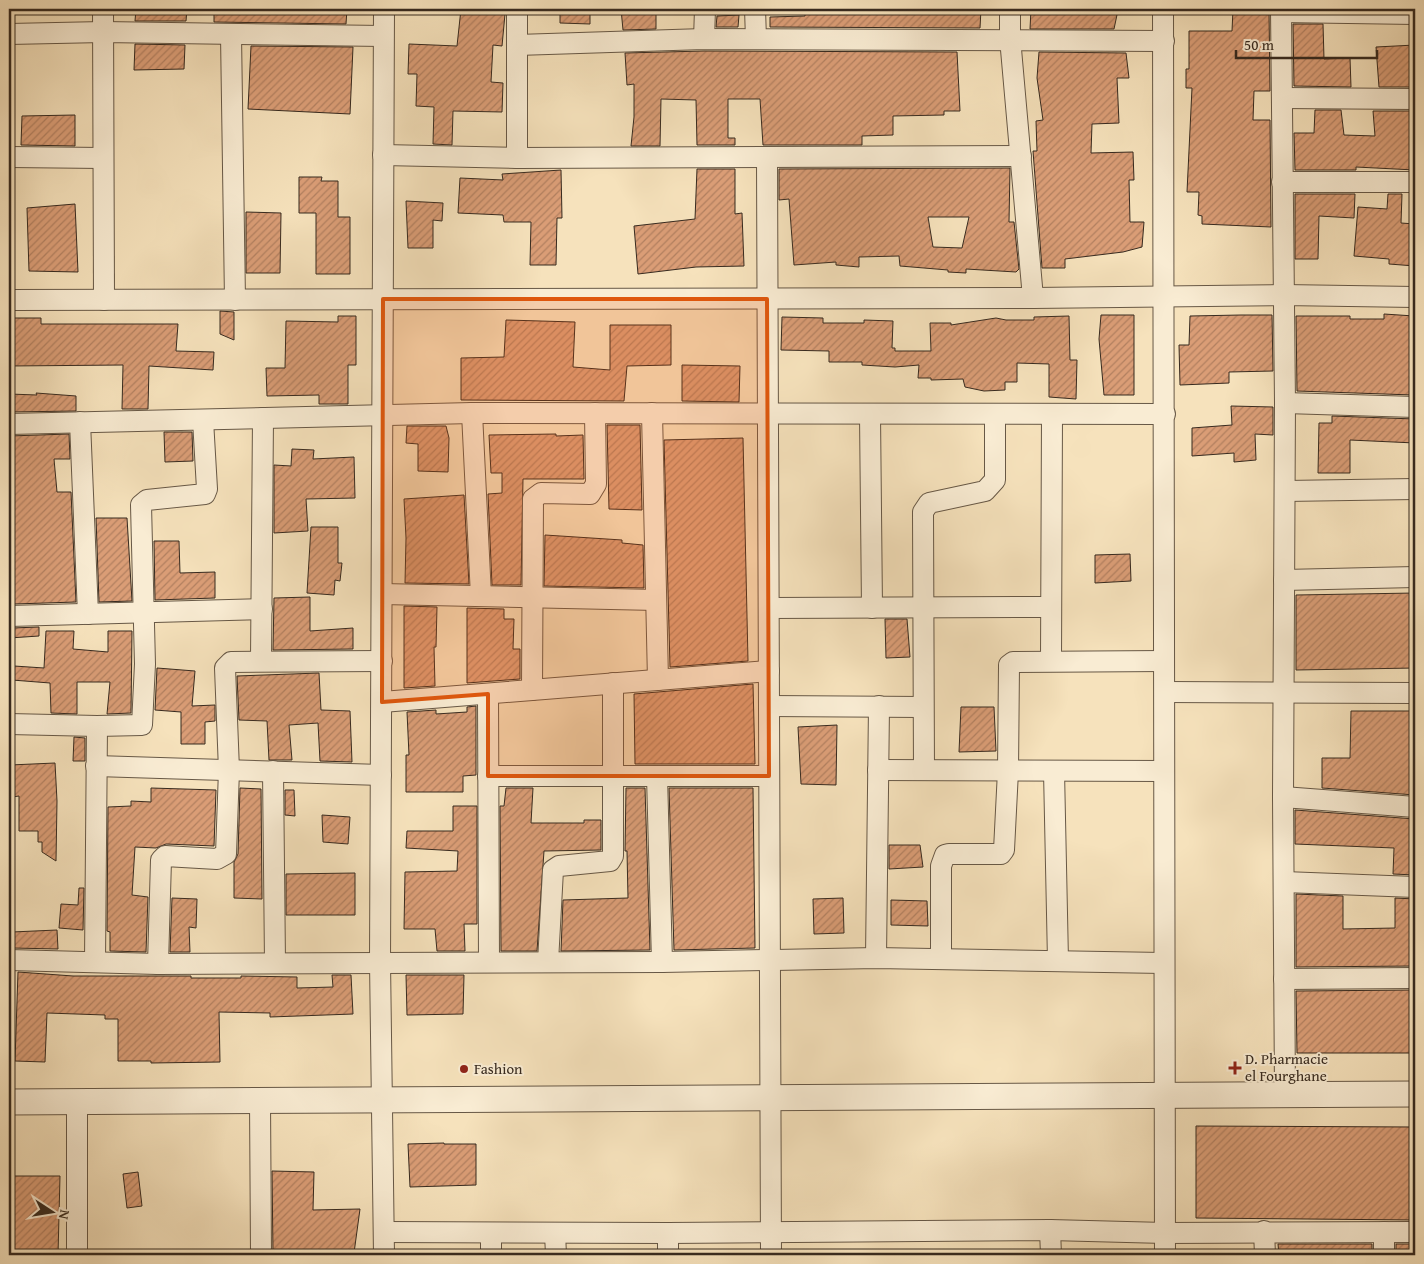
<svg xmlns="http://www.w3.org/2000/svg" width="1424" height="1264" font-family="'Gentium Book Plus',serif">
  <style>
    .building { fill: url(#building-hatch); stroke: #372a1f; fill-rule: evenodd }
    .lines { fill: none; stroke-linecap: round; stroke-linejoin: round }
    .minor-casing { stroke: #675846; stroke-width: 22 }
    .tertiary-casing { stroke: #675846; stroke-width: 27 }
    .minor { stroke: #f9ecd3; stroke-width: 20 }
    .tertiary { stroke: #f9ecd3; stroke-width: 25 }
    .marked { fill: #df570d; fill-opacity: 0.2; stroke: #df570d; stroke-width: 4; stroke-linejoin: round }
    .poi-dot { fill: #8f2418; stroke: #f9ecd3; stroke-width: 2 }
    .labels { text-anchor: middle; stroke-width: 4; stroke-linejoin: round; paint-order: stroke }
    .poi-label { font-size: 15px; fill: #372a1f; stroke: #f9ecd3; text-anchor: start }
  </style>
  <defs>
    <pattern id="building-hatch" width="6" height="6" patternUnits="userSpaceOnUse" patternTransform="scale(1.25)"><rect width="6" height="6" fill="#da9d76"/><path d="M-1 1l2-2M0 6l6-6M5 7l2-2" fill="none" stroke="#b28060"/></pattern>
  </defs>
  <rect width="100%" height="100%" fill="#f6e2bc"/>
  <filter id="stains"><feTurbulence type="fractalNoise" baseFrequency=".004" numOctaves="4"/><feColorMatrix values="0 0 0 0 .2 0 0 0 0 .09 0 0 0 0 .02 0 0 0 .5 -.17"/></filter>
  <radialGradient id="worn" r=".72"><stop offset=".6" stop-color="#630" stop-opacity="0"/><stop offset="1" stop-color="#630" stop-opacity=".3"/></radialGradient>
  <g class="building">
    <path d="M136 9H187L186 21H135Z"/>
    <path d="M214 9H347L346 24 214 22Z"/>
    <path d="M461 9 505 14 502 46 493 45 491 82 503 83 502 112 453 111 452 145 433 144 434 107 416 106 417 74H408L409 44 457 46Z"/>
    <path d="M560 9H590V24L560 23Z"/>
    <path d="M621 9H656V29L623 30Z"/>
    <path d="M805 9H981L980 28 770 27V17L805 16Z"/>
    <path d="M1031 9H1110L1118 10 1114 29H1030Z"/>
    <path d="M1233 9 1269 10 1270 91H1254L1253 120H1270L1271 227 1202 224V216L1198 215 1199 192H1187L1192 88H1186V69H1189V31H1232Z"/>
    <path d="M739 15 738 27H716L717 16Z"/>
    <path d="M1293 24H1323L1324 59 1350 58 1351 87 1294 86Z"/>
    <path d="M135 44 185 45 184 69 134 70Z"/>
    <path d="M1415 45V87H1379L1376 47Z"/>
    <path d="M251 46 353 47 350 114 248 109Z"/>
    <path d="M704 51 957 52 960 111H944V115L893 116V135L862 136V145H763L760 99H728V138H735V145H697L696 100 661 99 660 146H631L634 117V84L627 85 625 53Z"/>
    <path d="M1039 52 1126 53 1129 78H1117L1119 123 1092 124 1091 153 1133 152 1134 180H1129L1130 222H1144L1142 247 1123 252 1065 259V268H1042L1033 151H1037L1036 121 1043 120 1037 78Z"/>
    <path d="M1315 110H1341L1344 135 1375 136 1373 111H1415V170L1356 167V170H1295L1294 133H1314Z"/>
    <path d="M75 115V146L21 145 22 116Z"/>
    <path d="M1010 168 1009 222H1014L1019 269 1016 272 966 269V273L948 272V270L900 266 899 256 859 257V267L836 265V262L794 265 789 199 779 200V169ZM928 217H969L962 248 933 247Z"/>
    <path d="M697 169H735V214L742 213 744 266 696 267 638 274 634 226 695 219Z"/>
    <path d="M561 170 562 218H557L556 265H530L531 222H504L503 215 458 213 460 178 503 180 502 174Z"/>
    <path d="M299 177H322L321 181H338V217H350V274H316V213H299Z"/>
    <path d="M1295 194H1355L1354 218 1319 216 1318 259H1295Z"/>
    <path d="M1388 194H1402L1401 223 1415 224V266L1389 264V259L1354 256 1358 207 1387 209Z"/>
    <path d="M406 201 443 203 442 221 433 220V248H408Z"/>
    <path d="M75 204 78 272 29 271 27 208Z"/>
    <path d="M246 212 281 213 280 273H246Z"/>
    <path d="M220 311 234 312V340L220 334Z"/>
    <path d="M1384 314 1414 316 1415 357 1413 395 1297 391 1296 316H1350V319H1384Z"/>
    <path d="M1101 315H1134V395H1104L1099 339Z"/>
    <path d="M1241 315H1272L1273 371 1229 372V383L1180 385 1179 345H1189L1190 316Z"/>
    <path d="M338 316H356V365H348V404H319V395L267 396 266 368H285L286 321 338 322Z"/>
    <path d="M1069 316 1070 360H1077L1076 399 1049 397V364L1017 363V382H1005V390L984 391 965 387 963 379 931 380V378H918L919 365 895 367 862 365V362H829V351L781 350 782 317 823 318V323H864V320L893 321 892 348H895V351H931L930 323H951V325L996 318 1006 320H1034V317Z"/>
    <path d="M9 318H41V324H178L176 351 214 352 213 370 149 366 148 409H122L123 365 9 366Z"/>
    <path d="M506 320 575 322 573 367 610 370V325H671V365L627 366 624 401 461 400V358L504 357Z"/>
    <path d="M682 365 740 366 739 402 682 401Z"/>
    <path d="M36 393 76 396V411L9 412V394L37 395Z"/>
    <path d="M1231 406 1273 407V435L1255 434 1256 460 1234 462V453L1192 456V428L1232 425Z"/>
    <path d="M1332 416 1415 419V443L1350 440V473H1318L1319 423H1332Z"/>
    <path d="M607 425H640L642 510 609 509Z"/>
    <path d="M407 426H446L449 438 448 472 418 471V444L406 443Z"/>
    <path d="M164 432H192L193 461 165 462Z"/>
    <path d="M69 434 70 459H54L57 492H71L76 602 14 604 9 525V436Z"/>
    <path d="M556 434V436L583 435 584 479H523L521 585H492L488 494 502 493V473H491L489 435Z"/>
    <path d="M743 438 748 661 670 667 664 440Z"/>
    <path d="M292 449 314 450 313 459 354 457 355 498 306 499 308 531 274 533V465L291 466Z"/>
    <path d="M464 495 469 584 405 583 406 538 404 499Z"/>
    <path d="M96 518H127L132 601 99 602Z"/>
    <path d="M311 527H338V563H342L340 581 335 580 334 595 307 593Z"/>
    <path d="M545 535 622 540V543L643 545 644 588 544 586Z"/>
    <path d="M154 541H179L180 573 215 572V598L155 600Z"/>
    <path d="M1130 554 1131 581 1095 583V555Z"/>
    <path d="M1415 593V668L1296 670V595Z"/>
    <path d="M310 597V631L353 628V649L273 650 274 598Z"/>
    <path d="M404 606 437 607 436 647H434L435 686 404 688Z"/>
    <path d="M467 608 504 609V619H514L513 649H520V679L467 683Z"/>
    <path d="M885 619H907L910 657 886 658Z"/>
    <path d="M39 627V636L9 638 12 628Z"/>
    <path d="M46 631H74L73 649 108 652V631H132L131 713 107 714 110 682H77V714L51 713 50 683 12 680 14 666 44 668Z"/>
    <path d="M157 668 195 671 192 706 215 705V721L205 722V744H181V712L155 710Z"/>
    <path d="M319 673 321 710 350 711 352 762 320 761 318 723 289 725 292 760H269L267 721 239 720 237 676Z"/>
    <path d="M753 684 755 764H635L634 694Z"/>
    <path d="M476 706V775L463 776V792H406V755H409L407 712 436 710V714L467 712V707Z"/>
    <path d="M961 707H994L996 751 959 752Z"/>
    <path d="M1351 711H1415V795L1322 788V758H1350Z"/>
    <path d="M837 725 836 785 801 784 798 727Z"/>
    <path d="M74 737 85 738V761H73Z"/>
    <path d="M55 763 57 801 56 861 42 852V842H38V831H19V796L12 797 10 765Z"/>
    <path d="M151 788 216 790 214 846 166 844 156 848 135 847 132 895 148 897 146 952 110 951V932L107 931 108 807 131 806V801L151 802Z"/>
    <path d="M240 788 261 789 262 899 234 898V862L238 854Z"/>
    <path d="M506 788H533L531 823H584V820H601V850L544 851 537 951H501L500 806H504Z"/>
    <path d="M626 788H645L650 950 561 951 563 900 628 898 627 851H625Z"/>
    <path d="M669 788H753L755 948 674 950Z"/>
    <path d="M285 790H294L295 816 285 815Z"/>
    <path d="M453 806H477V924H464L465 951H437L435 929H404L405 872 457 871 458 851 406 848 407 831H453Z"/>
    <path d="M1295 810 1415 819V875L1393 874 1394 848 1295 844Z"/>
    <path d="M322 815 350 817 348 844 323 842Z"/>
    <path d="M889 845H920L923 867 889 869Z"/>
    <path d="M355 873V915H286V874Z"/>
    <path d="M79 888H84L83 930 59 928 61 904 78 905Z"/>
    <path d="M1296 894 1343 896V929L1395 928V898L1415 899V966L1296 967Z"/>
    <path d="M172 898 197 899 196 928 189 927 190 952H170Z"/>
    <path d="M843 898 844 933 814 934 813 899Z"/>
    <path d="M891 900 927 901 928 926 891 925Z"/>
    <path d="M57 930 58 949 12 948V932Z"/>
    <path d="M18 972 73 976H191V978H241V976L297 977V988L333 987 332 975H351L353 1014 270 1017V1013L219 1012 220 1062 151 1063V1061H118V1019H105V1015L47 1013 45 1062 15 1061Z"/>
    <path d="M406 975H464L463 1014 407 1015Z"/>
    <path d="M1415 990V1053H1297L1296 991Z"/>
    <path d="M1196 1126 1415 1127V1220L1196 1218Z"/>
    <path d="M444 1143V1144H476V1185L410 1187 408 1144Z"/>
    <path d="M272 1171 314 1172 313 1210 360 1209 354 1253 342 1255 273 1254Z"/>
    <path d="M138 1172 142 1206 127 1208 123 1174Z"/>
    <path d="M9 1176H60L58 1255H9Z"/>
    <path d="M1278 1244H1372V1255H1279Z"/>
    <rect x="1396" y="1244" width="19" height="11"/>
  </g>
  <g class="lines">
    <g class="minor-casing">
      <g id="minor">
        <path d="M103 9 104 300"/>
        <path d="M384 9 380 962 384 1255"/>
        <path d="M517 9V158"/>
        <path d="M755 9 756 39"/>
        <path d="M1010 9V38L1033 298"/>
        <path d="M1163 9 1165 1255"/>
        <path d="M1281 9 1285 403 1283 797 1285 1095"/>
        <path d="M1281 12 1415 14"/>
        <path d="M9 34 103 32 383 36"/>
        <path d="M231 35 235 300"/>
        <path d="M704 39 705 9"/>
        <path d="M517 45 704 39 1164 41"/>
        <path d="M1282 98 1415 99"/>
        <path d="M383 155 517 158 1021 156"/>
        <path d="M9 157 103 158"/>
        <path d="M767 158 771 1255"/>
        <path d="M1282 182H1415"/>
        <path d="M9 300 1033 298 1283 295 1415 297"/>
        <path d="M1285 403 1415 407"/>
        <path d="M472 413 481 596"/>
        <path d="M652 413 658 680"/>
        <path d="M870 415 872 608"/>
        <path d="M80 422 88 614"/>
        <path d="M9 424 472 413 1165 414"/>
        <path d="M1285 491 1415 489"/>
        <path d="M1284 580 1415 577"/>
        <path d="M382 594 656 600"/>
        <path d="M769 608 1050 607"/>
        <path d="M9 616 262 609"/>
        <path d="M261 660 263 418"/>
        <path d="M1051 660 1052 415"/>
        <path d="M532 690 533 499 541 493 590 494 596 484 595 413"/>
        <path d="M1165 692 1415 693"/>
        <path d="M488 694 489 961"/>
        <path d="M382 702 769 671"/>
        <path d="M769 706 922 707"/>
        <path d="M9 724 97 726 142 725 145 664 141 505 147 500 205 494 207 489 203 420"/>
        <path d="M96 766 381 775"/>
        <path d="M878 770 1164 771"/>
        <path d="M924 770 923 512 929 503 985 491 995 480V415"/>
        <path d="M273 771 275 963"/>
        <path d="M1054 771 1058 961"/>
        <path d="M488 776H769"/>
        <path d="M657 776 662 962"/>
        <path d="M1283 797 1415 807"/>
        <path d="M1284 882 1415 887"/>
        <path d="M876 958 879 706"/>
        <path d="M941 959V866L945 855 949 854H1001L1004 850 1008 771 1009 665 1013 662 1164 661"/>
        <path d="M9 960 158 964 662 962 876 958 1163 963"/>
        <path d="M95 962 97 726"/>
        <path d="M548 962 553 870 559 866 610 861 613 856V683"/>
        <path d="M158 964 161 860 165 856 217 859 226 854 229 770 225 668 231 662 382 661"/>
        <path d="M1284 979 1415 978"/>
        <path d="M260 1101 261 1255"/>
        <path d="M77 1102V1255"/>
        <path d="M1050 1230 1051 1255"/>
        <path d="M1264 1231 1265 1255"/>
        <path d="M384 1232 668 1233 1050 1230 1165 1233 1415 1232"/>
        <path d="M1384 1232V1255"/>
        <path d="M555 1233 556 1255"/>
        <path d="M668 1233V1255"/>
        <path d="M491 1255V1233"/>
      </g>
    </g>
    <g class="tertiary-casing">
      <path id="tertiary" d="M9 1102 1415 1094"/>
    </g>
    <use href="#minor" class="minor"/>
    <use href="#tertiary" class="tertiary"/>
  </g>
  <path class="marked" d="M383 299H767L769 776H488V694L382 702Z"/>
  <g class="poi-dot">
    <path d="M1232.5 1060.5h5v5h5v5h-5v5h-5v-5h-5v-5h5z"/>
    <circle cx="464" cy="1069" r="5"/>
  </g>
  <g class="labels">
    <g class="poi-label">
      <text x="1245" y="1064">D. Pharmacie<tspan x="1245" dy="17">el Fourghane</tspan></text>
      <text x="474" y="1074">Fashion</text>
    </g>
  </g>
  <rect width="1424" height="1264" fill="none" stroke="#f6e2bc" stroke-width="30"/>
  <rect x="10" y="10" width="1404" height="1244" fill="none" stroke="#372a1f" stroke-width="2.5"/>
  <rect x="15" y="15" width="1394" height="1234" fill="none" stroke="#372a1f"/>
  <g transform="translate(52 1212) rotate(102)" stroke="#f9ecd3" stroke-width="4" paint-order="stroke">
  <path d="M0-4L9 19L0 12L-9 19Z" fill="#372a1f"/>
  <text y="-8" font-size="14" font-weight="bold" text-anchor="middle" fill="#372a1f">N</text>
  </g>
  <path d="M1236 50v8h141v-8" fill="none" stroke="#372a1f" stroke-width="2.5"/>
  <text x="1244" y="50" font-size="15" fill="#372a1f" stroke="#f9ecd3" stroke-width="4" paint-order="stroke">50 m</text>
  <rect width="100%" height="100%" filter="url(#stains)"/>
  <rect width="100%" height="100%" fill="url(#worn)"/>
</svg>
